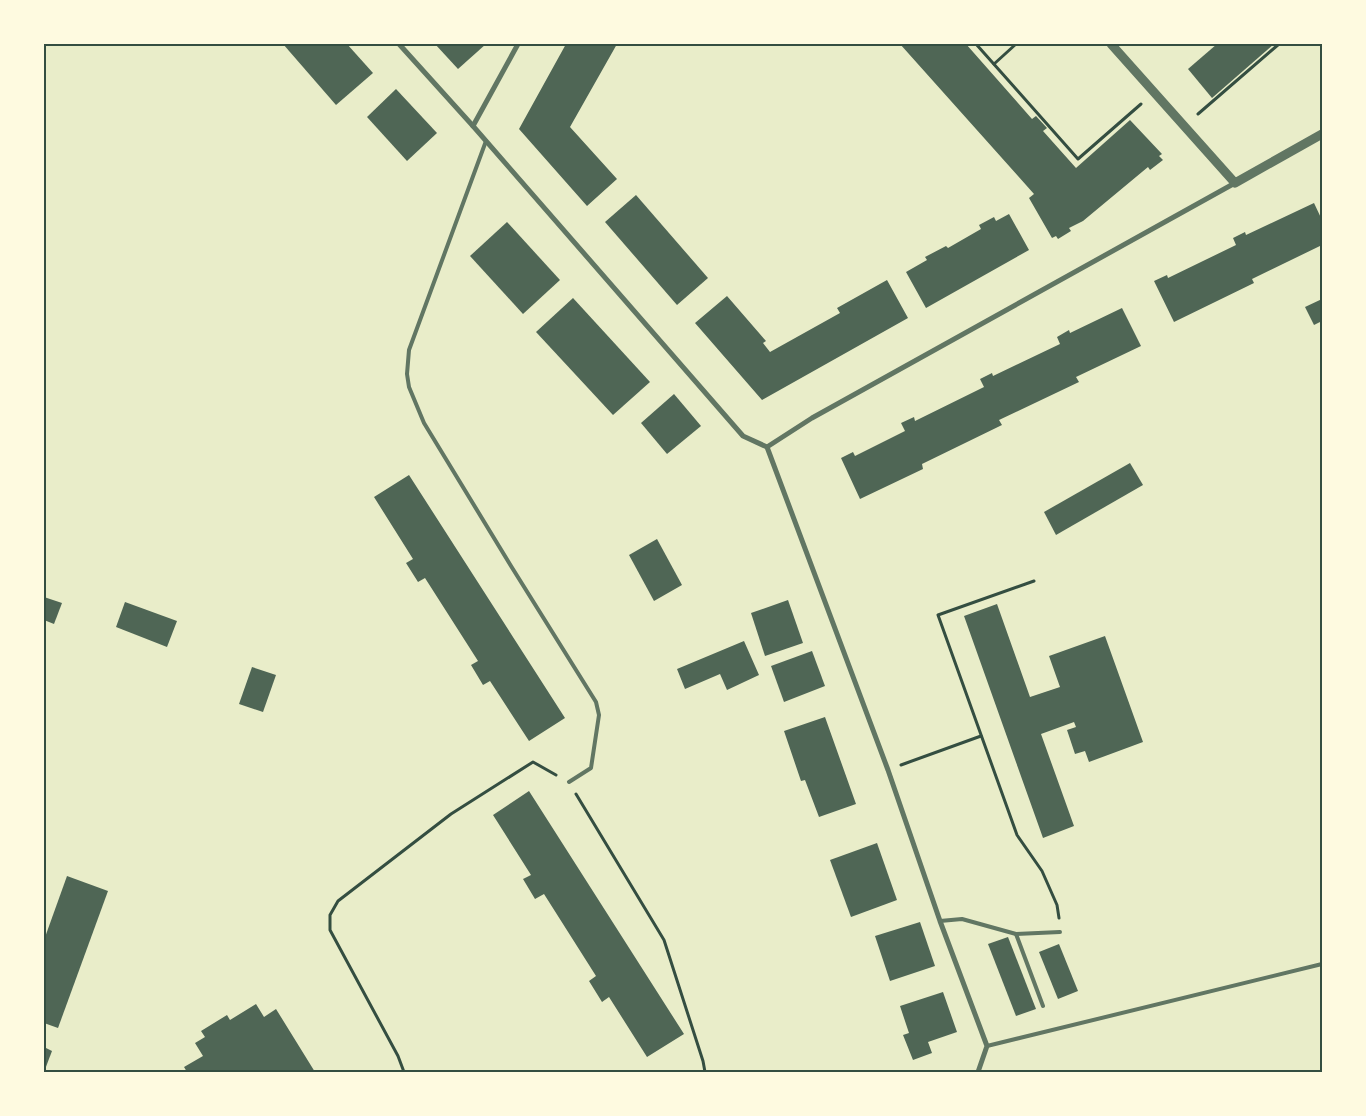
<svg xmlns="http://www.w3.org/2000/svg" width="1366" height="1116" font-family="'Times New Roman',serif">
  <style>
    .building { fill: #4f6655 }
    .lines { fill: none; stroke-linecap: round; stroke-linejoin: round }
    .path { stroke: #344e41; stroke-width: 3 }
    .service { stroke: #617663; stroke-width: 4 }
    .minor { stroke: #617663; stroke-width: 5 }
    .tertiary { stroke: #617663; stroke-width: 9 }
    .neatline { fill: none; stroke: #344e41; stroke-width: 2 }
  </style>
  <rect width="100%" height="100%" fill="#e9edc9"/>
  <g class="building">
    <path d="M283 44H347L373 73 336 105Z"/>
    <path d="M435 44H486L458 69Z"/>
    <path d="M566 44H617L570 127 617 179 587 206 519 129Z"/>
    <path d="M900 44H966L1032 119 1036 116 1047 128 1043 131 1076 168 1130 120 1162 154 1159 156 1163 160 1150 170 1148 167 1083 221 1069 228 1071 231 1058 239 1056 236 1052 238 1029 198 1034 194Z"/>
    <path d="M1217 44H1274L1212 98 1188 69Z"/>
    <path d="M396 89 437 133 407 161 367 117Z"/>
    <path d="M636 195 708 278 677 305 605 222Z"/>
    <path d="M1314 203 1322 220V245L1252 279 1254 283 1174 322 1154 281 1167 275 1168 278 1236 245 1233 238 1245 232 1246 235Z"/>
    <path d="M1009 214 1029 250 926 308 906 272 927 260 925 257 946 246 948 248 981 229 979 225 994 217 996 221Z"/>
    <path d="M507 222 560 280 523 314 470 256Z"/>
    <path d="M887 280 908 318 762 400 695 323 727 296 766 341 763 343 770 352 840 313 837 308Z"/>
    <path d="M573 298 650 382 613 415 536 332Z"/>
    <path d="M1322 299V321L1314 325 1305 307Z"/>
    <path d="M1122 308 1141 346 1076 377 1079 382 999 420 1002 425 922 464 923 469 860 499 841 458 853 452 855 456 905 431 901 423 914 417 915 421 984 387 980 379 992 373 993 376 1060 344 1057 337 1069 330 1070 333Z"/>
    <path d="M674 394 701 426 667 454 641 423Z"/>
    <path d="M1130 463 1143 485 1056 535 1044 512Z"/>
    <path d="M409 475 565 718 529 741 490 681 483 685 471 665 478 661 425 578 418 582 406 563 413 559 374 497Z"/>
    <path d="M657 539 682 585 654 601 629 555Z"/>
    <path d="M44 597 62 603 54 624 44 620Z"/>
    <path d="M788 600 803 643 765 656 751 613Z"/>
    <path d="M125 602 177 621 167 647 116 627Z"/>
    <path d="M997 604 1030 697 1060 687 1049 656 1105 636 1143 742 1089 762 1085 751 1075 754 1067 730 1076 727 1074 722 1041 734 1074 826 1043 838 964 616Z"/>
    <path d="M744 641 759 675 727 690 720 674 685 689 677 669Z"/>
    <path d="M812 651 825 686 784 702 771 666Z"/>
    <path d="M252 667 276 675 263 712 239 704Z"/>
    <path d="M825 717 856 804 819 817 805 780 801 781 784 731Z"/>
    <path d="M529 791 684 1034 647 1057 609 997 602 1002 589 981 596 976 544 894 535 899 523 879 531 875 493 815Z"/>
    <path d="M877 843 897 900 851 917 830 860Z"/>
    <path d="M67 876 108 891 58 1028 44 1023V940Z"/>
    <path d="M920 922 935 966 890 981 875 936Z"/>
    <path d="M1008 937 1036 1009 1016 1016 988 944Z"/>
    <path d="M1059 944 1078 991 1058 999 1039 952Z"/>
    <path d="M943 992 957 1032 928 1042 932 1053 913 1060 903 1035 909 1033 900 1006Z"/>
    <path d="M256 1004 264 1017 276 1009 315 1072H187L184 1067 203 1056 195 1043 205 1037 201 1031 227 1015 230 1020Z"/>
    <path d="M44 1047 52 1051 44 1072Z"/>
  </g>
  <g class="lines">
    <g class="path">
      <path d="M976 44 1078 159 1141 104"/>
      <path d="M994 64 1016 44"/>
      <path d="M1198 114 1279 44"/>
      <path d="M1034 581 938 615 1017 835 1042 871 1057 905 1059 918"/>
      <path d="M901 765 981 736"/>
      <path d="M576 794 664 940 703 1061 705 1072"/>
      <path d="M404 1072 398 1056 330 930V915L338 901 451 814 533 762 556 775"/>
    </g>
    <g class="service">
      <path d="M486 141 409 350 407 374 409 387 424 423 511 566 596 702 599 715 591 768 569 782"/>
      <path d="M940 921 962 919 1016 934 1060 932"/>
      <path d="M1016 934 1043 1006"/>
      <path d="M987 1046 1322 964"/>
    </g>
    <g class="minor">
      <path d="M399 44 473 126 743 436 767 447 888 770 940 921 987 1046 978 1072"/>
      <path d="M473 126 518 44"/>
      <path d="M767 447 812 418 1235 183"/>
    </g>
    <path class="tertiary" d="M1111 44 1235 183 1322 134"/>
  </g>
  <rect width="1366" height="1116" fill="none" stroke="#fefae0" stroke-width="90"/>
  <rect x="45" y="45" width="1276" height="1026" class="neatline"/>
</svg>
